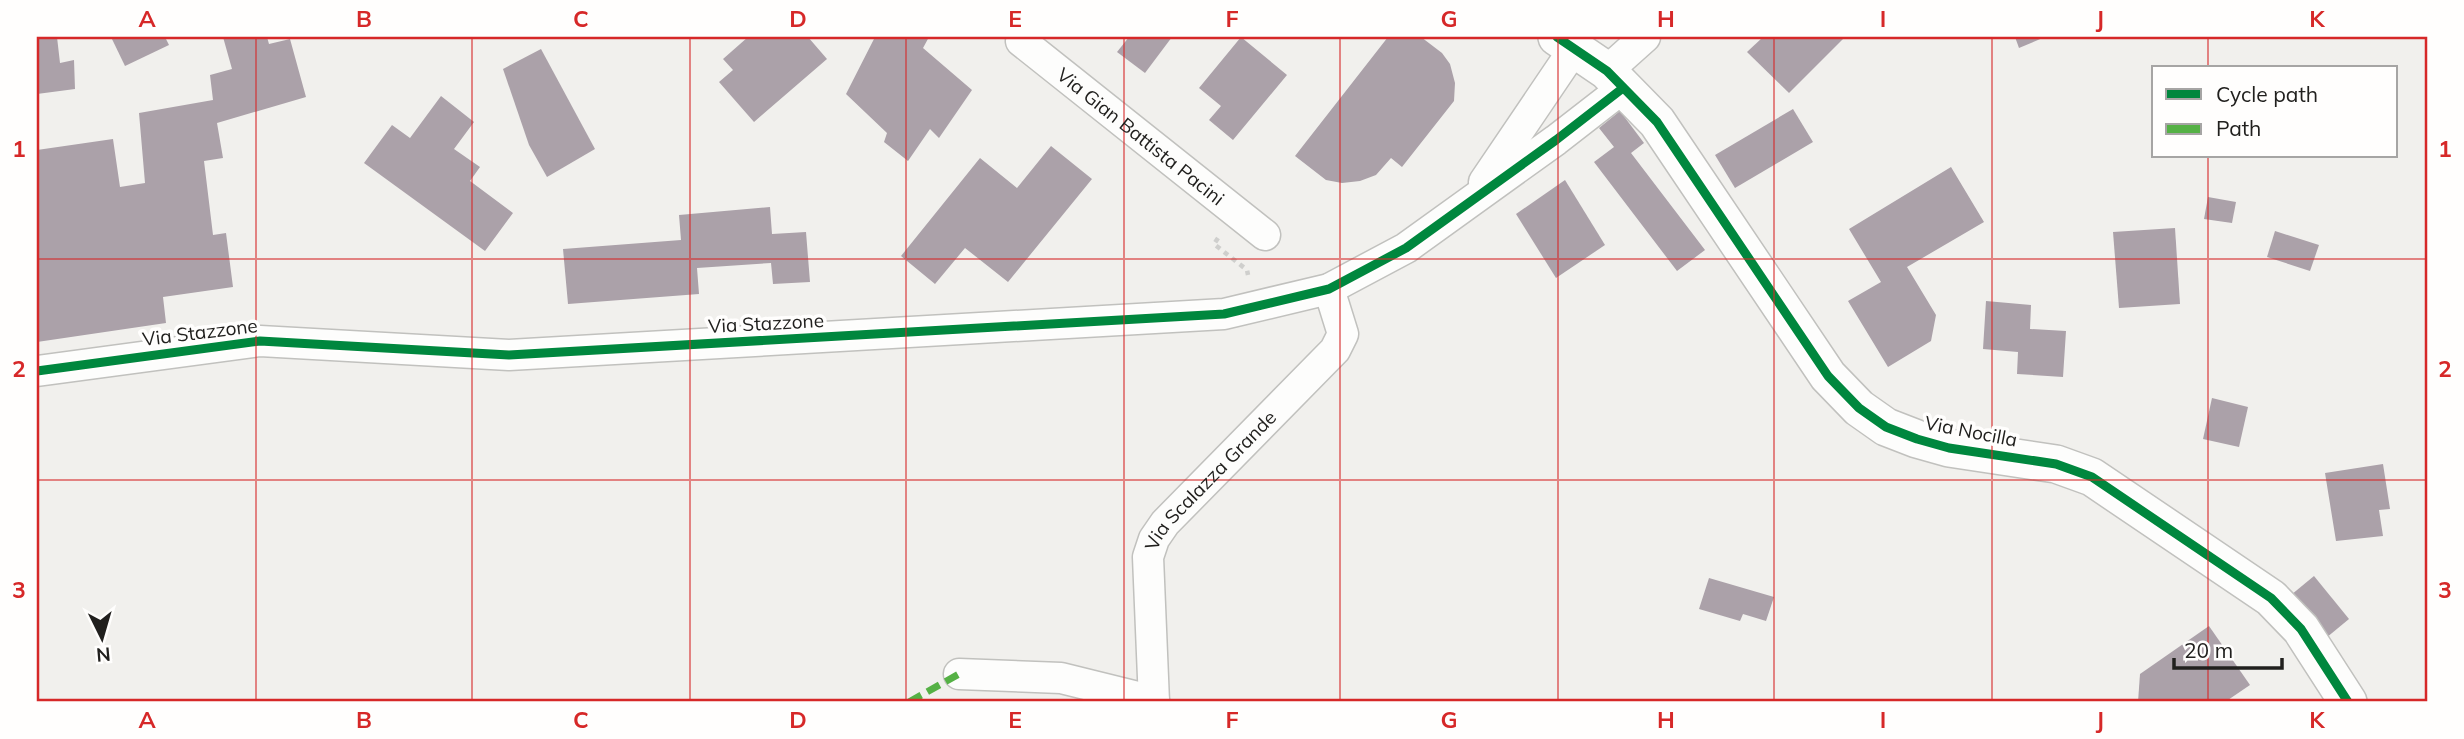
<svg xmlns="http://www.w3.org/2000/svg" width="2464" height="739" font-family="Mulish,sans-serif">
  <style>
    .building { fill: #aba1a9 }
    .lines { fill: none; stroke-linecap: round; stroke-linejoin: round }
    .minor-casing { stroke: #c1c1be; stroke-width: 33 }
    .tertiary-casing { stroke: #c1c1be; stroke-width: 40 }
    .path { stroke: #cfcfcd; stroke-width: 4.5; stroke-dasharray: 5 5; stroke-linecap: butt }
    .minor { stroke: #fdfdfc; stroke-width: 30 }
    .tertiary { stroke: #fdfdfc; stroke-width: 37 }
    .quiet { stroke: #55b145; stroke-width: 7; stroke-dasharray: 14 7; stroke-linecap: butt }
    .cycleway-casing { stroke: #fffefd; stroke-width: 13 }
    .cycleway { stroke: #00873e; stroke-width: 9 }
    .grid { fill: none; stroke: #d62828; stroke-width: 2; stroke-opacity: 0.55 }
    .labels { text-anchor: middle; stroke-width: 7; stroke-linejoin: round; paint-order: stroke }
    .street-label { font-size: 19px; fill: #21201e; stroke: #fffefd }
    .neatline { fill: none; stroke: #d62828; stroke-width: 2.5 }
    .grid-label { font-size: 23px; text-anchor: middle; font-weight: bold; fill: #d62828 }
  </style>
  <rect width="100%" height="100%" fill="#f1f0ed"/>
  <g class="building">
    <path d="M37 37H57L60 63 74 60 75 89 37 94Z"/>
    <path d="M111 37H165L169 45 125 66Z"/>
    <path d="M223 37H267L269 44 290 39 306 97 217 123 223 158 204 161 213 235 226 233 233 287 163 297 166 323 37 342V150L113 139 120 187 145 183 139 113 213 100 210 75 232 69Z"/>
    <path d="M748 37H808L827 59 754 122 719 82 733 70 723 59Z"/>
    <path d="M875 37H929L923 48 972 90 939 138 930 129 908 161 884 142 887 133 846 94Z"/>
    <path d="M1129 37H1172L1145 73 1117 52Z"/>
    <path d="M1241 37 1287 75 1233 140 1209 120 1221 106 1199 88Z"/>
    <path d="M1388 37H1421L1442 53 1450 64 1455 83 1454 101 1402 167 1391 158 1376 175 1360 181 1342 183 1326 180 1295 156Z"/>
    <path d="M1763 37H1845L1789 93 1747 52Z"/>
    <path d="M2015 37H2045L2019 48Z"/>
    <path d="M541 49 595 149 547 177 529 145 503 69Z"/>
    <path d="M441 96 474 122 454 149 480 167 470 181 513 213 485 251 364 163 392 125 410 138Z"/>
    <path d="M1793 109 1813 142 1735 188 1715 155Z"/>
    <path d="M1620 111 1644 143 1631 153 1705 250 1677 271 1594 162 1614 147 1599 128Z"/>
    <path d="M1051 146 1092 179 1008 282 965 248 935 284 901 256 980 158 1017 188Z"/>
    <path d="M1951 167 1984 222 1907 267 1936 315 1931 341 1888 367 1848 301 1881 282 1849 229Z"/>
    <path d="M1565 180 1605 245 1556 278 1516 214Z"/>
    <path d="M2208 197 2236 202 2232 223 2204 219Z"/>
    <path d="M770 207 772 234 806 232 810 282 773 284 771 263 697 268 699 294 568 304 563 249 681 240 679 215Z"/>
    <path d="M2175 228 2180 304 2119 308 2113 232Z"/>
    <path d="M2275 231 2319 245 2310 271 2267 257Z"/>
    <path d="M1986 301 2031 305 2030 329 2066 331 2063 377 2017 374 2018 352 1983 349Z"/>
    <path d="M2212 398 2248 407 2239 447 2203 439Z"/>
    <path d="M2383 464 2390 509 2379 510 2383 536 2336 541 2325 473Z"/>
    <path d="M2314 576 2349 619 2326 638 2291 595Z"/>
    <path d="M1709 578 1774 597 1766 621 1743 614 1740 621 1699 609Z"/>
    <path d="M2209 626 2250 685 2225 702H2138L2140 674Z"/>
  </g>
  <g class="lines">
    <g class="minor-casing">
      <g id="minor">
        <path id="s1" d="M1024 37 1021 41 1265 235"/>
        <path d="M1607 71 1645 37"/>
        <path d="M1484 182 1574 49"/>
        <path d="M37 371 260 341 509 355 1224 314 1329 289 1406 248 1556 140 1623 88"/>
        <path d="M959 674 1061 678 1154 701"/>
        <path id="s2" d="M1154 702 1148 557 1154 539 1165 523 1335 350 1343 334 1329 289"/>
      </g>
    </g>
    <g class="tertiary-casing">
      <path id="tertiary" d="M1557 37 1607 71 1657 122 1828 376 1859 408 1886 427 1917 439 1949 448 2056 464 2092 477 2271 598 2301 629 2348 702"/>
    </g>
    <path class="path" d="M1218 238 1214 244 1247 270 1248 275"/>
    <use href="#minor" class="minor"/>
    <use href="#tertiary" class="tertiary"/>
    <path class="quiet" d="M909 702 959 674"/>
    <g class="cycleway-casing">
      <g id="cycleway">
        <path d="M1557 37 1607 71 1657 122 1828 376 1859 408 1886 427 1917 439 1949 448 2056 464 2092 477 2271 598 2301 629 2348 702"/>
        <path d="M37 371 260 341 509 355 1224 314 1329 289 1406 248 1556 140 1623 88"/>
      </g>
    </g>
    <use href="#cycleway" class="cycleway"/>
  </g>
  <path class="grid" d="M256 37V702M472 37V702M690 37V702M906 37V702M1124 37V702M1340 37V702M1558 37V702M1774 37V702M1992 37V702M2208 37V68M2208 156V702M37 259H2427M37 480H2427"/>
  <g class="labels">
    <g class="street-label">
      <text dy="7" stroke="none"><textPath href="#s1" startOffset="158">Via Gian Battista Pacini</textPath></text>
      <text transform="translate(766 323) rotate(-3)" y="7">Via Stazzone</text>
      <text transform="translate(200 332) rotate(-7)" y="7">Via Stazzone</text>
      <text transform="translate(1971 431) rotate(11)" y="7">Via Nocilla</text>
      <text dy="7" stroke="none"><textPath href="#s2" startOffset="245">Via Scalazza Grande</textPath></text>
    </g>
  </g>
  <rect width="2464" height="739" fill="none" stroke="#fffefd" stroke-width="77"/>
  <rect x="2152" y="66" width="245" height="91" fill="#fffefd" stroke="#a6a5a4" stroke-width="2"/>
  <rect x="2166" y="89" width="35" height="10" fill="#00873e" stroke="#a6a5a4" stroke-width="2"/>
  <text x="2216" y="102" font-size="21" fill="#21201e">Cycle path</text>
  <rect x="2166" y="124" width="35" height="10" fill="#55b145" stroke="#a6a5a4" stroke-width="2"/>
  <text x="2216" y="136" font-size="21" fill="#21201e">Path</text>
  <g transform="translate(102 638) rotate(175)" stroke="#fffefd" stroke-width="5" paint-order="stroke">
  <path d="M0-5L12 26L0 18L-12 26Z" fill="#21201e"/>
  <text y="-10" font-size="19" font-weight="bold" text-anchor="middle" fill="#21201e">N</text>
  </g>
  <path d="M2174 658v10h108v-10" fill="none" stroke="#21201e" stroke-width="3.5"/>
  <text x="2184" y="658" font-size="21" fill="#21201e" stroke="#fffefd" stroke-width="5" paint-order="stroke">20 m</text>
  <rect x="38" y="38" width="2388" height="662" class="neatline"/>
  <g class="grid-label">
    <text x="147" y="27">A</text>
    <text x="364" y="27">B</text>
    <text x="581" y="27">C</text>
    <text x="798" y="27">D</text>
    <text x="1015" y="27">E</text>
    <text x="1232" y="27">F</text>
    <text x="1449" y="27">G</text>
    <text x="1666" y="27">H</text>
    <text x="1883" y="27">I</text>
    <text x="2100" y="27">J</text>
    <text x="2317" y="27">K</text>
    <text x="19" y="157">1</text>
    <text x="2445" y="157">1</text>
    <text x="19" y="377">2</text>
    <text x="2445" y="377">2</text>
    <text x="19" y="598">3</text>
    <text x="2445" y="598">3</text>
    <text x="147" y="728">A</text>
    <text x="364" y="728">B</text>
    <text x="581" y="728">C</text>
    <text x="798" y="728">D</text>
    <text x="1015" y="728">E</text>
    <text x="1232" y="728">F</text>
    <text x="1449" y="728">G</text>
    <text x="1666" y="728">H</text>
    <text x="1883" y="728">I</text>
    <text x="2100" y="728">J</text>
    <text x="2317" y="728">K</text>
  </g>
</svg>
